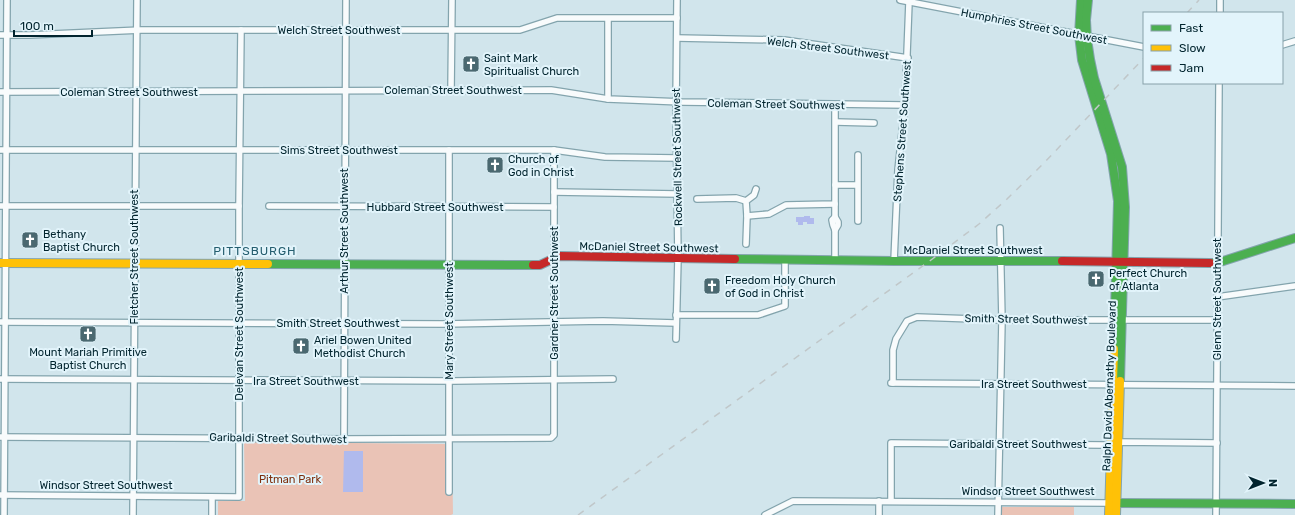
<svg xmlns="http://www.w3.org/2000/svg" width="1295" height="515" font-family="Rubik,sans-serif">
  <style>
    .green { fill: #eac3b6 }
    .water { fill: #b0baed }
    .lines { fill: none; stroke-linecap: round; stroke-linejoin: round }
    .street-casing { stroke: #83a4ad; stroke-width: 8 }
    .fast-casing { stroke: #83a4ad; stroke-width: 10 }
    .slow-casing { stroke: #83a4ad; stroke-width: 10 }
    .jam-casing { stroke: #83a4ad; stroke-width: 10 }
    .street { stroke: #f8fbfc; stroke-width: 5.5 }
    .fast { stroke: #4caf50; stroke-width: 8 }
    .slow { stroke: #ffc107; stroke-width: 8 }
    .jam { stroke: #c62828; stroke-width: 8 }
    .rail { stroke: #c0c7c9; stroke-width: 1.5; stroke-dasharray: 7 7; stroke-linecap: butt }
    .labels { text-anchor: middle; stroke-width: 4; stroke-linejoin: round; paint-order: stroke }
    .street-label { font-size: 11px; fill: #01242e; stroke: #e2f4fb }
    .poi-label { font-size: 11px; fill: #01242e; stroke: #e2f4fb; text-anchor: start }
    .park-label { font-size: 11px; fill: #7e2f0d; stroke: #e2f4fb }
    .neighbourhood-label { font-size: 12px; letter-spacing: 1px; fill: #255e6f; stroke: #e2f4fb }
  </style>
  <rect width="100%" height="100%" fill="#d1e5ec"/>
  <g class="green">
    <path d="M244 442 452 444 453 514 451 515H218V501H245Z"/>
    <rect x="1002" y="507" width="72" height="8"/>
  </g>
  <g class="water">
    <path d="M804 216H810V218H814V224H807V222H803V225H798V222H796V217H804Z"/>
    <path d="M344 451H363V492H343Z"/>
  </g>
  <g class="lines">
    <g class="street-casing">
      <g id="street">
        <path d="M900 0 1144 47"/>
        <path d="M1220 13V0"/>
        <path d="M0 35H29L141 30H520L557 18H677"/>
        <path d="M677 38 784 40 908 58"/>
        <path d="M1282 45 1295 41"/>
        <path d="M451 90 452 0"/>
        <path d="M0 92 551 90 608 99 682 102 905 105"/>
        <path d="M608 99V19"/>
        <path d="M836 122 874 123"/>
        <path d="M0 150H554L605 157 677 158"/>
        <path d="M858 155V221"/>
        <path d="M835 185H857"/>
        <path d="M756 189 754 195 746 201 747 216 769 214 786 205 835 204V105"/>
        <path d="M554 192 678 194"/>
        <path d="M697 199 736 198 746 201"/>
        <path d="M835 204V217L838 222V225L835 230"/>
        <path d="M0 206H239"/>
        <path d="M269 206 554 207"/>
        <path d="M746 244 747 216"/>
        <path d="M835 260V230L833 225 832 220 835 217"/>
        <path d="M894 261 898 170 905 105 909 2"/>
        <path d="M1217 297 1295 286"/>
        <path d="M676 315H758L785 306V259"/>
        <path d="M0 322 446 324 603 321 676 323"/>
        <path d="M676 339 678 258 676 106 677 0"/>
        <path d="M0 379 454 381 613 379"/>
        <path d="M891 383 1295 386"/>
        <path d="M893 383V350L896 339 907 321 917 317 1002 320H1217"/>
        <path d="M0 437 344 439 551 438 554 435V150"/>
        <path d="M344 439 346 0"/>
        <path d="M449 492V150"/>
        <path d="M0 495 239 497V206L241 30"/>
        <path d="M212 497V515"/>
        <path d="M879 501V515"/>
        <path d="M891 501V443L1105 445 1118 442 1217 443"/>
        <path d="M4 515 7 0"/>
        <path d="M133 515 137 0"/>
        <path d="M765 515 793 501 1109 503"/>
        <path d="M998 515 1002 320 1000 228"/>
        <path d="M1216 515 1219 83"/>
      </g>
    </g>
    <g class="fast-casing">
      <g id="fast">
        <path d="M1081 0 1079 35 1082 60 1111 154 1118 201 1114 349"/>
        <path d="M1088 0 1086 20 1087 39 1090 59 1094 78 1122 167 1125 207 1120 381"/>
        <path d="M735 259 894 261H1062"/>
        <path d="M1210 263H1217L1295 238"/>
        <path d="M268 264 533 265"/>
        <path d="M1112 503 1295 504"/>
      </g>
    </g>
    <g class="slow-casing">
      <g id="slow">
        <path d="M0 263 268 264"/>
        <path d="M1109 515 1114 349"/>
        <path d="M1116 515 1120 381"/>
      </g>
    </g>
    <g class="jam-casing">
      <g id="jam">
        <path d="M1062 261 1210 263"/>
        <path d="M533 265H540L559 256 735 259"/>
      </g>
    </g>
    <use href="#street" class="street"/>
    <use href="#fast" class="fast"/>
    <use href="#slow" class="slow"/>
    <use href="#jam" class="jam"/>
    <g class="rail">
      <path d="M1187 13 1199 0"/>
      <path d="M578 515 931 260 979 224 1007 199 1043 164 1144 58"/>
    </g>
  </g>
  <defs>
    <g id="church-square" transform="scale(0.9)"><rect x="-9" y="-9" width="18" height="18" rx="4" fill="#4a6870" stroke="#e2f4fb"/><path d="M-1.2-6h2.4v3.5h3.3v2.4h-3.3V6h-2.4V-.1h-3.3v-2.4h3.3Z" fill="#fff"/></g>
  </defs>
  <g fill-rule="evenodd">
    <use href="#church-square" x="471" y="64"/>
    <use href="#church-square" x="495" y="165"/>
    <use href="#church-square" x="30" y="240"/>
    <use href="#church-square" x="1096" y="279"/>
    <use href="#church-square" x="712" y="286"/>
    <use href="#church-square" x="88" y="334"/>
    <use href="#church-square" x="301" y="346"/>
  </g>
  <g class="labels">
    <g class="street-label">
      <text transform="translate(1034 26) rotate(11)" y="4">Humphries Street Southwest</text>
      <text x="339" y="34">Welch Street Southwest</text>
      <text transform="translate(828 48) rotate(7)" y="4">Welch Street Southwest</text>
      <text x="453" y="94">Coleman Street Southwest</text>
      <text x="129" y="96">Coleman Street Southwest</text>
      <text transform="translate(776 104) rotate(1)" y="4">Coleman Street Southwest</text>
      <text transform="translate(902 131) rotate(-86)" y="4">Stephens Street Southwest</text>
      <text x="339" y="154">Sims Street Southwest</text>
      <text transform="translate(677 157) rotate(-91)" y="4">Rockwell Street Southwest</text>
      <text x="435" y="211">Hubbard Street Southwest</text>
      <text transform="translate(344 231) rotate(-90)" y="4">Arthur Street Southwest</text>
      <text transform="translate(649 247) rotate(1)" y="4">McDaniel Street Southwest</text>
      <text x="973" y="254">McDaniel Street Southwest</text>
      <text transform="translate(134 257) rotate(-90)" y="4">Fletcher Street Southwest</text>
      <text transform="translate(554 293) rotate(-90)" y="4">Gardner Street Southwest</text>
      <text transform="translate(1217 299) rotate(-90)" y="4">Glenn Street Southwest</text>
      <text transform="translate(1026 319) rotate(1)" y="4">Smith Street Southwest</text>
      <text transform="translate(449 321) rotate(-90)" y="4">Mary Street Southwest</text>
      <text x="338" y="327">Smith Street Southwest</text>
      <text transform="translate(239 334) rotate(-90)" y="4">Delevan Street Southwest</text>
      <text x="306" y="385">Ira Street Southwest</text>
      <text x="1034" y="388">Ira Street Southwest</text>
      <text transform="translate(1109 386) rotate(-88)" y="4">Ralph David Abernathy Boulevard</text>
      <text transform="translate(278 438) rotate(1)" y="4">Garibaldi Street Southwest</text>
      <text x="1018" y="448">Garibaldi Street Southwest</text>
      <text x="106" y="489">Windsor Street Southwest</text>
      <text x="1028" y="495">Windsor Street Southwest</text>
    </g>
    <g class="poi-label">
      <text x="484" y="62">Saint Mark<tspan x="484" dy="13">Spiritualist Church</tspan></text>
      <text x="508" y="163">Church of<tspan x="508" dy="13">God in Christ</tspan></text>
      <text x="43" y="238">Bethany<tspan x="43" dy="13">Baptist Church</tspan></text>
      <text x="1109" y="277">Perfect Church<tspan x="1109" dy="13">of Atlanta</tspan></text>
      <text x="725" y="284">Freedom Holy Church<tspan x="725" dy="13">of God in Christ</tspan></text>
      <text x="314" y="344">Ariel Bowen United<tspan x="314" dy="13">Methodist Church</tspan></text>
      <text x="88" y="356" text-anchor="middle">Mount Mariah Primitive<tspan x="88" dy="13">Baptist Church</tspan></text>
    </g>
    <g class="park-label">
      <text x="290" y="483">Pitman Park</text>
    </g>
    <g class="neighbourhood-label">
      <text x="255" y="255">PITTSBURGH</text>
    </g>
  </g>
  <rect x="1143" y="12" width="140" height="72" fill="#e2f4fb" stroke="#88a1a9"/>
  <rect x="1151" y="25" width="20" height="6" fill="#4caf50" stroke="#88a1a9"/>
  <text x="1179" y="32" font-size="12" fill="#01242e">Fast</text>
  <rect x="1151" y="45" width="20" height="6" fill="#ffc107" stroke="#88a1a9"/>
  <text x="1179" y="52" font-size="12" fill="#01242e">Slow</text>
  <rect x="1151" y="65" width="20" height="6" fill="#c62828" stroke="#88a1a9"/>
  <text x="1179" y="72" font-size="12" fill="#01242e">Jam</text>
  <g transform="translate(1263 483) rotate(90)" stroke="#e2f4fb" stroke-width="3" paint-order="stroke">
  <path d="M0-3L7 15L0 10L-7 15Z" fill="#01242e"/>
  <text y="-6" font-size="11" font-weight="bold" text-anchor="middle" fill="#01242e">N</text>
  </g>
  <path d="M14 30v6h78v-6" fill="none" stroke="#01242e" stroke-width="2"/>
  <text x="20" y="30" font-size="12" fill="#01242e" stroke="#e2f4fb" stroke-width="3" paint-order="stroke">100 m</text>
</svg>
